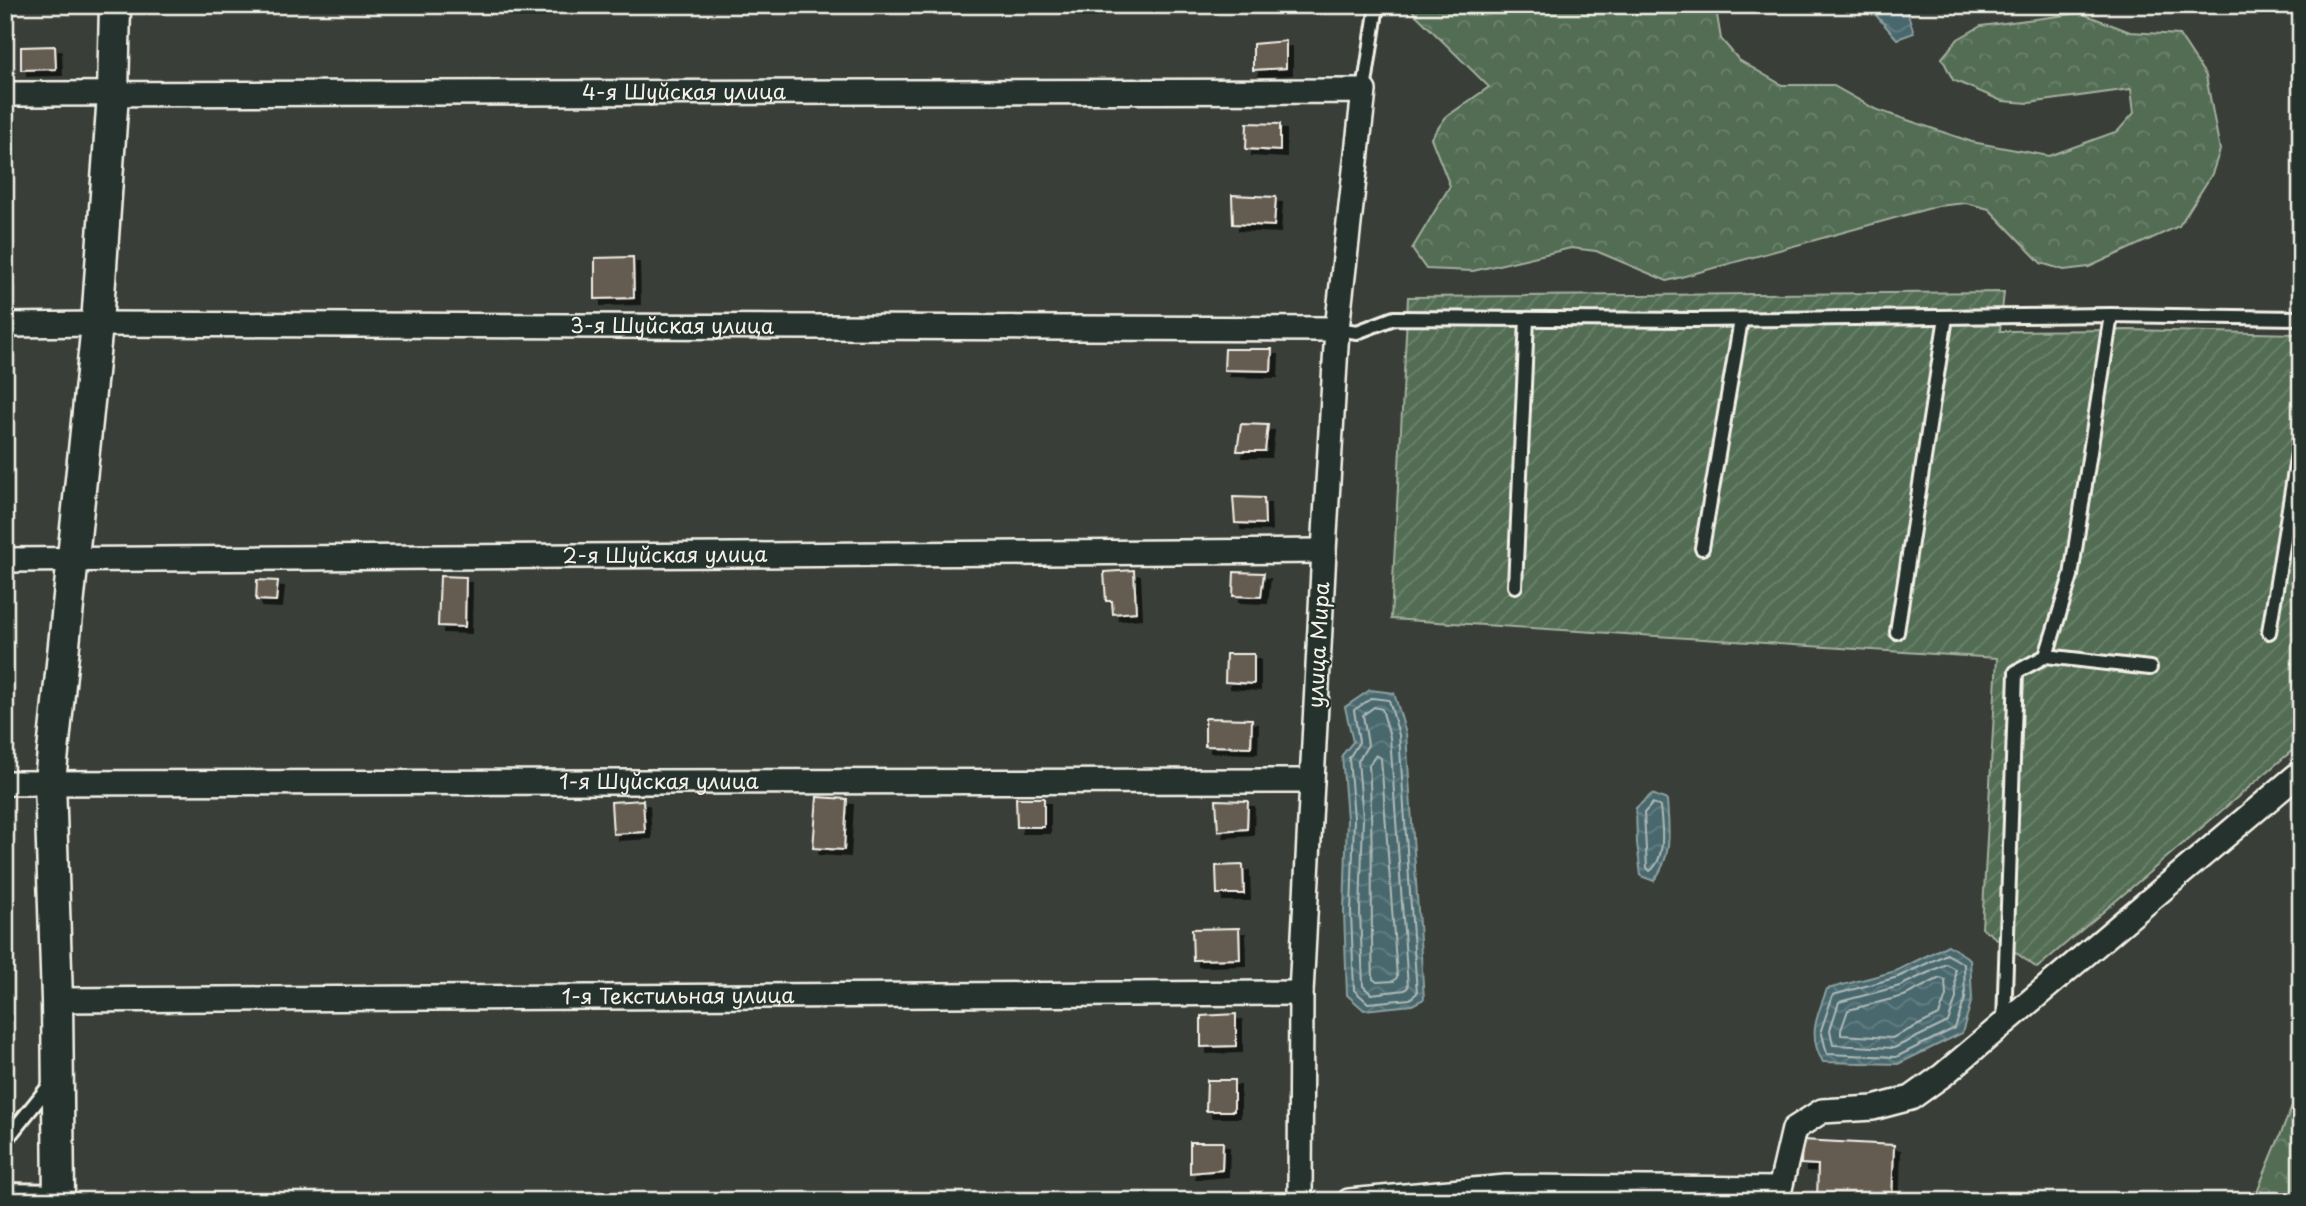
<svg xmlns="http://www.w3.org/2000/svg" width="2306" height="1206" font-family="'Playpen Sans',sans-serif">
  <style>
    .forest { fill: url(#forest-crowns); stroke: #a4af9e; stroke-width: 2 }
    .garden { fill: url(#garden-furrows); stroke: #a4af9e; stroke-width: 2 }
    .water { fill: url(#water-waves); stroke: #8d9f9f; stroke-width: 2 }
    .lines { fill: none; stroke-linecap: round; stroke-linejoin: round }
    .shore { stroke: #afbab7; stroke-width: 2 }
    .building { fill: #655b51; stroke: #f4f1e8; stroke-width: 2; filter: url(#shadow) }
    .service-casing { stroke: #f4f1e8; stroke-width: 18 }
    .minor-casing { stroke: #f4f1e8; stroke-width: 28 }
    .tertiary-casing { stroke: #f4f1e8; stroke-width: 35 }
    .service { stroke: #26332d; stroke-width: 12 }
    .minor { stroke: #26332d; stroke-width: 23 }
    .tertiary { stroke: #26332d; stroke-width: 30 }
    .labels { text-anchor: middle; stroke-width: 5; stroke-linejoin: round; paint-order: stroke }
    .street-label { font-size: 21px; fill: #f4f1e8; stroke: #26332d }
  </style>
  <defs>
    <pattern id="forest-crowns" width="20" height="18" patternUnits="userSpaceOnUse" patternTransform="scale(1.75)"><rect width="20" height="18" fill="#536d54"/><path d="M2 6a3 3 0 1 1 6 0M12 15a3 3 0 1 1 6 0" fill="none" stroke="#6c826d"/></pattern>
    <pattern id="garden-furrows" width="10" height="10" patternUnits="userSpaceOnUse" patternTransform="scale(1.75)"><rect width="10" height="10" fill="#536d54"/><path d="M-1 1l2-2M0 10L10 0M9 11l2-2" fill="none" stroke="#6c826d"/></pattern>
    <pattern id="water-waves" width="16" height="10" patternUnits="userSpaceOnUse" patternTransform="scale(1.75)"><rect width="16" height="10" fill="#48686e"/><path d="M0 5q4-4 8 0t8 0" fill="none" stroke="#637e83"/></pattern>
    <filter id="shadow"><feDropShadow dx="6" dy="6" stdDeviation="0" flood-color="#0009"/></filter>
  </defs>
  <rect width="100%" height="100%" fill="#393f38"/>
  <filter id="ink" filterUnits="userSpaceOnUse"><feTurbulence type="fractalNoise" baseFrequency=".0143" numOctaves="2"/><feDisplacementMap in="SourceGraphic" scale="14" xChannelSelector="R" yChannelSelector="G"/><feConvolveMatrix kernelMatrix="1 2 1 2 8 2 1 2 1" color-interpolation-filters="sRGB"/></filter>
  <g filter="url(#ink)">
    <g class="forest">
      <path d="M1411 5H1724L1717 15 1721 39 1739 60 1782 85H1832L1875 109 1972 142 2049 156 2118 131 2134 113 2131 89 2029 103 2002 101 1953 80 1942 58 1958 39 1981 26 2081 13 2130 32 2179 35 2206 76 2220 150 2212 174 2179 226 2089 267 2064 270 2041 263 1989 209 1966 203 1938 206 1667 281 1596 251 1571 248 1473 271 1426 269 1412 249 1450 186 1431 138 1446 117 1489 87 1414 13Z"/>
      <path d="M2301 1085V1201H2253Z"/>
    </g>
    <path class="garden" d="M2004 292 2000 331 2130 330 2301 334V743L2037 968 1982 928 1997 658 1391 619 1408 297Z"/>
    <g class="water">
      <path d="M1867 5H1905L1914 33 1897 39Z"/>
      <path d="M1370 690 1394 693 1406 734 1424 999 1412 1005 1364 1010 1347 995 1344 912 1347 819 1342 755 1353 742 1345 707Z"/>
      <path d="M1652 794 1667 800C1669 831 1673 855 1654 881L1641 876 1637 843 1636 808Z"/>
      <path d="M1948 945 1970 959 1972 999 1962 1033 1898 1064 1823 1062C1807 1035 1817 1016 1827 989L1896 971Z"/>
    </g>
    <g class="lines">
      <g class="shore">
        <path d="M1372 698 1389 700 1399 735 1417 993 1410 999 1368 1003 1354 990 1351 912 1354 818 1349 758 1359 742 1354 710Z"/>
        <path d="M1374 707 1382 709 1390 737 1408 987 1405 990 1371 994 1363 986 1360 912 1363 818 1358 761 1368 745 1363 715Z"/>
        <path d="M1376 755 1381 758 1397 977 1394 981 1377 982 1373 979C1370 908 1374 836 1369 765Z"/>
        <path d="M1653 803 1660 807C1662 825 1667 858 1650 871L1647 868 1644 813Z"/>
        <path d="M1947 954 1964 964 1965 999 1955 1028 1896 1057 1827 1054 1821 1030 1833 995 1898 977Z"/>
        <path d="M1946 964 1955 969 1956 998 1948 1022 1894 1048 1833 1045 1830 1030 1839 1002 1900 986Z"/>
        <path d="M1940 978 1945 980 1946 996 1939 1015 1892 1038 1841 1035V1030L1848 1010 1904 996Z"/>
      </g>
    </g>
    <g class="building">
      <path d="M1286 41V68L1253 70V44Z"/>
      <path d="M55 46 56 69 21 70V47Z"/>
      <path d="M1247 123 1280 124V151L1246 149Z"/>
      <path d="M1232 195 1276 197 1274 226 1233 224Z"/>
      <path d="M633 257 634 298 595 299V258Z"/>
      <path d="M1225 349H1272L1271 371 1224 370Z"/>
      <path d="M1241 424 1268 425 1265 451H1237Z"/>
      <path d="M1233 497 1264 498 1265 524 1235 523Z"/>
      <path d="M1134 570 1136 612 1113 614 1112 601H1106L1104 572Z"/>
      <path d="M1234 572 1264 573 1261 597 1233 596Z"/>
      <path d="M440 576 466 577 465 627 438 626Z"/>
      <path d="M257 580 278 581 276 601 256 600Z"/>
      <path d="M1226 654H1254V684L1225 682Z"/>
      <path d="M1205 718 1252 719 1251 747 1205 746Z"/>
      <path d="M817 797 847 799 844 850 813 848Z"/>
      <path d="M1016 798H1044V827H1017Z"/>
      <path d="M643 800 645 832 613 834 611 802Z"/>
      <path d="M1216 800 1248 801 1247 829 1218 831Z"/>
      <path d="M1243 865 1244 894H1217L1216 866Z"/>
      <path d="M1239 928 1240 959 1193 960 1192 929Z"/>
      <path d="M1236 1014V1046L1201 1047V1016Z"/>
      <path d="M1207 1080H1234V1111H1206Z"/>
      <path d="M1802 1140 1894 1145 1892 1201H1817L1818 1165 1801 1164Z"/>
      <path d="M1190 1142H1223L1222 1170 1190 1173Z"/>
    </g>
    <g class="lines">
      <g class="service-casing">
        <g id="service">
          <path d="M1364 91 1377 5"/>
          <path d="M1337 329 1357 332 1394 318 1695 320 2111 315 2301 318"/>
          <path d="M1702 548 1741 320"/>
          <path d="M1515 586 1527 319"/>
          <path d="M1897 632 1946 317"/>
          <path d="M2269 632 2301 434"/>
          <path d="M2046 656 2150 668"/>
          <path d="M2004 1022 2016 672 2046 656 2071 576 2111 315"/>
          <path d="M5 1141 53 1081"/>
          <path d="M5 1190 59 1191"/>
        </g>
      </g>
      <g class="minor-casing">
        <g id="minor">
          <path id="s1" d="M5 94 1364 91 1337 329 1324 551 1301 993 1300 1201"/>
          <path id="s2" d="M5 325 97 324 1337 329"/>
          <path id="s3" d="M5 560 1324 551"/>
          <path id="s4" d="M5 783 1312 781"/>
          <path id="s5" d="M57 1000 1301 993"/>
          <path d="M1349 1201 1506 1187 1780 1189 1794 1129 1822 1111 1873 1108 1911 1098 1943 1075 2301 772"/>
        </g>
      </g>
      <g class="tertiary-casing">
        <path id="tertiary" d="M59 1201 57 1000 50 781 97 324 113 94 115 5"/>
      </g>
      <use href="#service" class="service"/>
      <use href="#minor" class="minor"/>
      <use href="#tertiary" class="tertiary"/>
    </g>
  </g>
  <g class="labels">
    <g class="street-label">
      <text dy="7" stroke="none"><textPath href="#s1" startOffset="679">4-я Шуйская улица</textPath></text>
      <text dy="7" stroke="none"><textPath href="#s2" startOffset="667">3-я Шуйская улица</textPath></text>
      <text dy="7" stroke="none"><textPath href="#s3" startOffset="660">2-я Шуйская улица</textPath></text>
      <text transform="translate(1319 645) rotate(-87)" y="7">улица Мира</text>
      <text dy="7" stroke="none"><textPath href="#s4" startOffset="654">1-я Шуйская улица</textPath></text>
      <text dy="7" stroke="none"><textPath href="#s5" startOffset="621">1-я Текстильная улица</textPath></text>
    </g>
  </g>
  <rect width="2306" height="1206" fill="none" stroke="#26332d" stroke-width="28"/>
  <rect x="14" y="14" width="2278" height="1178" fill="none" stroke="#f4f1e8" stroke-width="2.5" filter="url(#ink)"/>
</svg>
